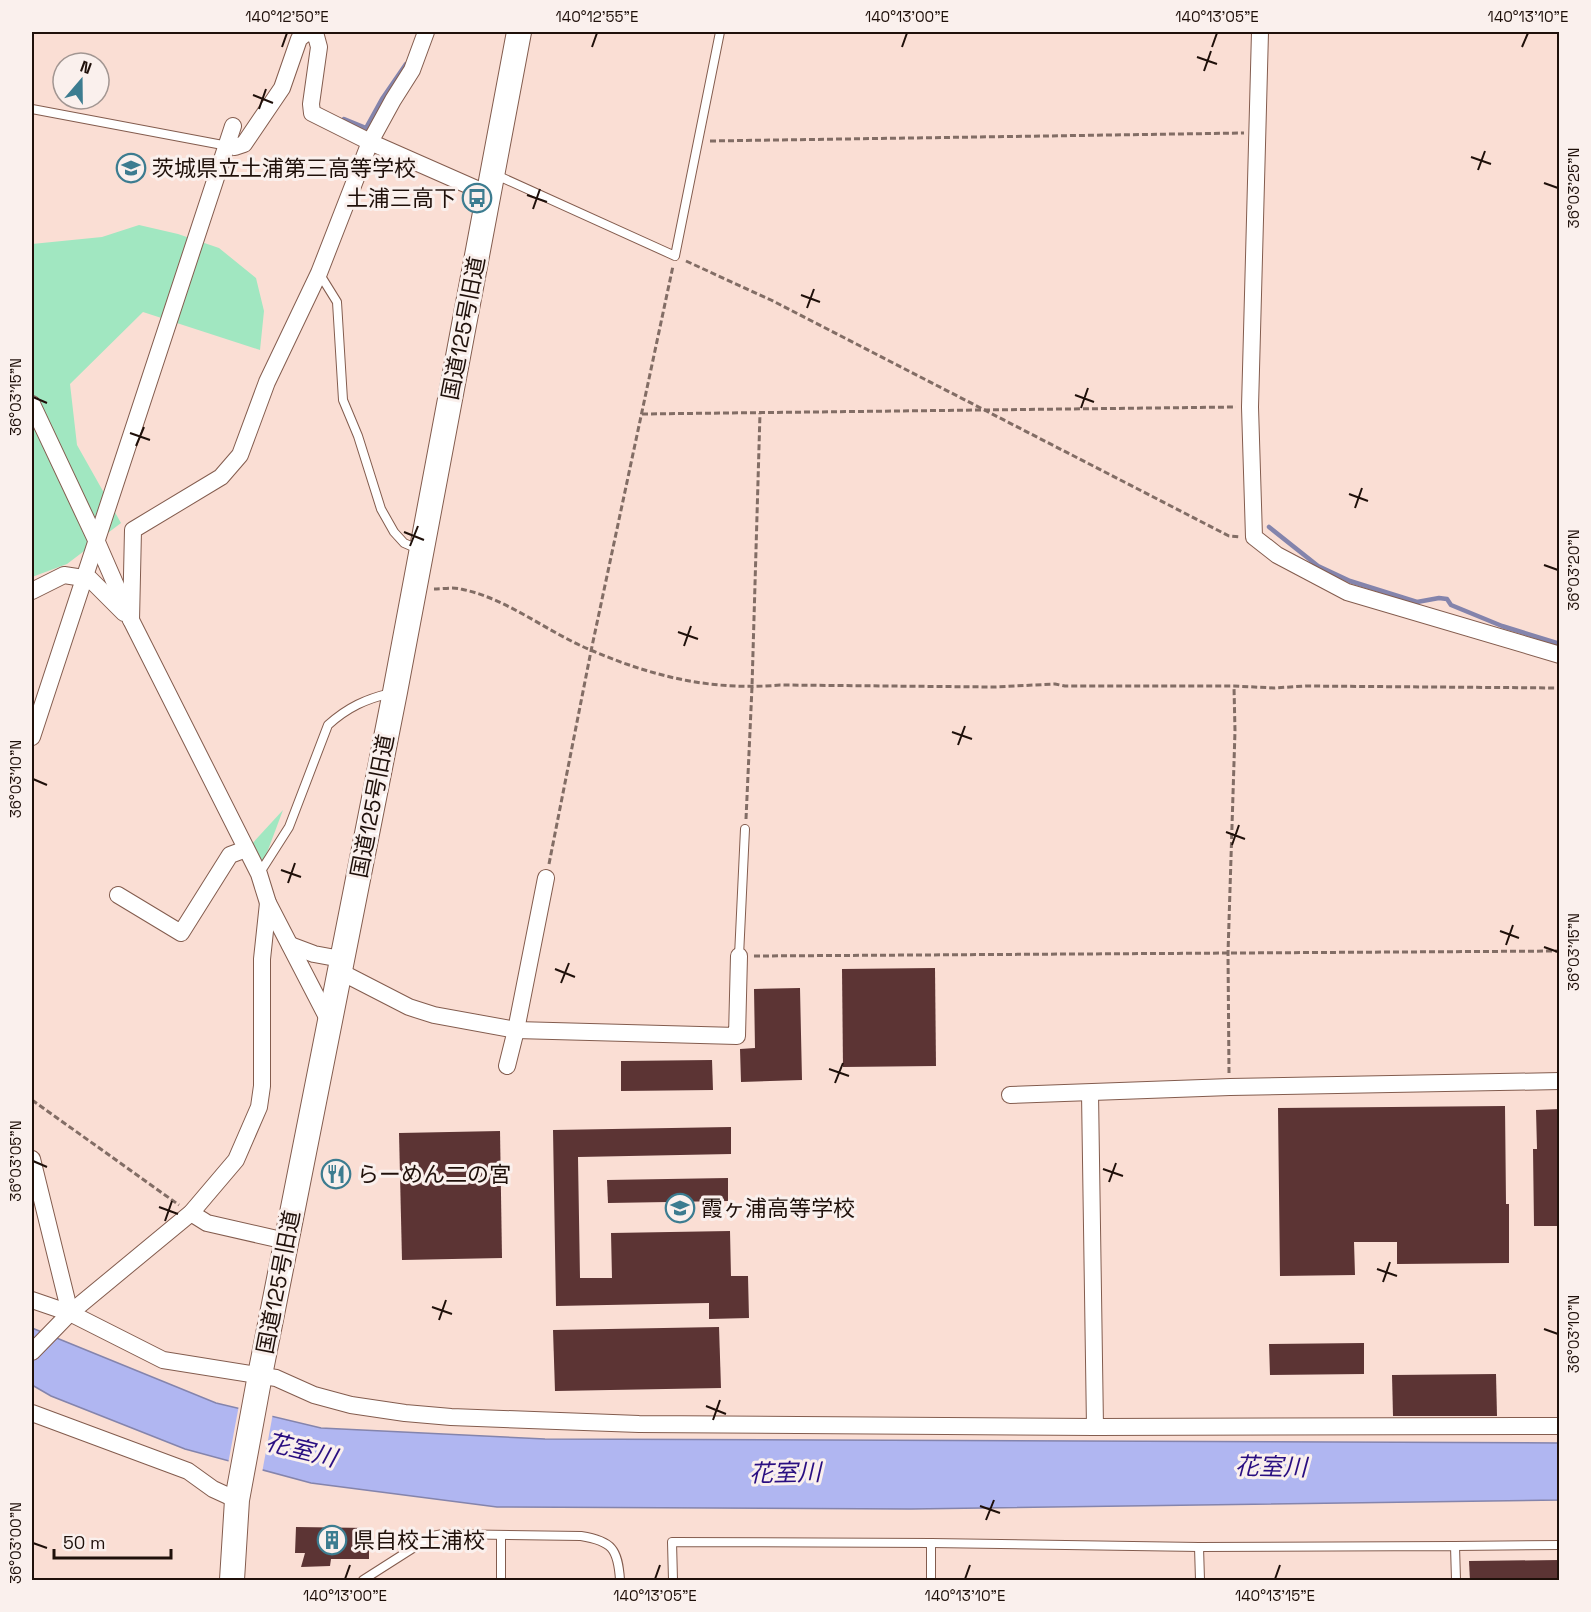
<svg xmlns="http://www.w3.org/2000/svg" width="1591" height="1612" font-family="'Space Grotesk','Noto Sans JP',sans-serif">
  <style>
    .green { fill: #a1e7c1 }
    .water { fill: #b0b6f1; stroke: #8484ac; stroke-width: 1.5 }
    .pier { fill: #faded4 }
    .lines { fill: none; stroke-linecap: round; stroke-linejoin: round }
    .stream { stroke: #8484ac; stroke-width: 4.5 }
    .building { fill: #5c3434 }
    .lane-casing { stroke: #835c4e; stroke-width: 10 }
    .street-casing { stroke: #835c4e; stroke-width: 18 }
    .secondary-casing { stroke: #835c4e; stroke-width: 26 }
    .path { stroke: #826d65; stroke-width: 3; stroke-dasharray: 6 3; stroke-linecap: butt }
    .lane { stroke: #fff; stroke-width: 8 }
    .street { stroke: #fff; stroke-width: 16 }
    .secondary { stroke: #fff; stroke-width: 24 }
    .ticks { fill: none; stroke: #1f100a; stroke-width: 2 }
    .labels { text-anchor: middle; stroke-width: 6; stroke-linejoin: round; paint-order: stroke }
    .poi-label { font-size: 22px; fill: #1f100a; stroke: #faf0ed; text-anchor: start }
    .street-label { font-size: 22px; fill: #1f100a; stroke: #faf0ed }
    .water-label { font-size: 24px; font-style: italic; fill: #290e81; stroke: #faf0ed }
    .neatline { fill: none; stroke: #1f100a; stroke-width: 2 }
    .ticks-label { font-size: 15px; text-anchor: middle; fill: #1f100a }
  </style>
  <rect width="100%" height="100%" fill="#faded4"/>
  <g class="green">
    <path d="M139 225 178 234 219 248 256 278 264 311 260 350 143 312 70 384 77 445 121 523 67 564 32 577V244L102 237Z"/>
    <path d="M283 810 259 874 249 847Z"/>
  </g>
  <path class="water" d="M32 1328 216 1403 321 1428 545 1439 1559 1443V1500L911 1509 497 1507 311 1483 185 1449 51 1396 32 1385Z"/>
  <path class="pier" d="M239 1405 273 1413 262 1473 228 1464Z"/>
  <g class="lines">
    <g class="stream">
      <path d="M344 119 366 128 382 99 406 64"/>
      <path d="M1269 527 1318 566 1350 581 1417 602 1439 598 1447 599 1451 605 1502 626 1560 644"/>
    </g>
  </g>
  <g class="building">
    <path d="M935 968 936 1066 843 1067 842 969Z"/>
    <path d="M800 988 802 1080 741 1082 740 1049 755 1048 754 989Z"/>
    <path d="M712 1060 713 1090 621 1091V1061Z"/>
    <path d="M1505 1106 1506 1204H1509V1263L1397 1264V1242H1354L1355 1275 1280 1276 1278 1108Z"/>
    <path d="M1560 1109V1226H1534L1533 1149H1537L1536 1110Z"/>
    <path d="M731 1127V1154L578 1157 580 1278H612L611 1233 730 1231 731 1276H748L749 1318 709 1319V1303L556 1306 553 1130Z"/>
    <path d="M500 1131 502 1258 402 1260 399 1133Z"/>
    <path d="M728 1178V1201L608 1203 607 1180Z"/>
    <path d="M719 1327 721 1388 555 1391 553 1330Z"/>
    <path d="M1364 1343V1374L1270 1375 1269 1344Z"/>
    <path d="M1496 1374 1497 1416H1393L1392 1375Z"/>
    <path d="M296 1527 369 1528V1559H331L330 1566 301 1567 305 1553H295Z"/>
    <path d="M1560 1560V1581H1470L1469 1561Z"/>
  </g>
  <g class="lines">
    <g class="lane-casing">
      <g id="lane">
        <path d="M32 109 228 146"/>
        <path d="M494 174 675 256 720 32"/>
        <path d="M319 273 337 302 343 400 358 436 381 509 394 532 404 543 418 549"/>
        <path d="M259 874 289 827 328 725C348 707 366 699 391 693"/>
        <path d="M739 956 745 829"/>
        <path d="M501 1535V1580"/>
        <path d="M931 1543 1199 1547 1455 1546 1456 1580"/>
        <path d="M1455 1546 1560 1545"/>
        <path d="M1199 1547 1200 1580"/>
        <path d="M363 1580 432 1536 443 1534 581 1536C612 1541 618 1549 620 1580"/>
        <path d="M673 1580 672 1542 931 1543V1580"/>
      </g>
    </g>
    <g class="street-casing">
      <g id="street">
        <path d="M1260 32 1250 407 1254 537 1277 555 1347 592 1560 655"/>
        <path d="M235 147 244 144 282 88 299 39 307 32 316 36 319 47 311 104 312 113 370 142 488 194"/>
        <path d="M32 404 97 542 131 620 259 874 268 903 329 1021"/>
        <path d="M32 591 64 575 90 579 124 613"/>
        <path d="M131 620 133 530 221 477 240 455 267 382 319 273 370 142 393 100 412 70 426 32"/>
        <path d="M32 737 233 126"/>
        <path d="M118 895 181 933 230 855 246 849"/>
        <path d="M290 945 314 954 341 959"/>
        <path d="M339 971 409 1007 434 1015 516 1030 737 1036 739 956"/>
        <path d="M507 1066 516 1030 546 878"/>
        <path d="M1090 1093 1095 1427"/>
        <path d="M1010 1095 1230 1087 1560 1081"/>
        <path d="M32 1159 70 1313"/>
        <path d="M191 1213 207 1223 286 1241"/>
        <path d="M32 1300 70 1313 163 1360 276 1378 314 1395 351 1405 405 1413 451 1417 639 1424 1095 1427 1560 1426"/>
        <path d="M32 1352 70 1313 191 1213 236 1160 259 1107 262 1086V959L268 903"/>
        <path d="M32 1413 188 1471 213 1489 237 1500"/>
      </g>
    </g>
    <g class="secondary-casing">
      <path id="secondary" d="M232 1580 237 1500 260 1375 395 692 519 32"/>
    </g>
    <g class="path">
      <path d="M710 141 1244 133"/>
      <path d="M686 261 771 300 1229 536 1240 537"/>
      <path d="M642 414 1236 407"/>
      <path d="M434 589C442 589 453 587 461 589 509 599 548 633 593 651 654 677 713 691 780 685L994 687 1055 684 1065 686H1234L1274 688 1306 686 1560 688"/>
      <path d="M746 819 752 687 760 413"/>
      <path d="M549 864 591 651 673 266"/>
      <path d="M754 956 1560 951"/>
      <path d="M1229 1073 1228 953 1235 731 1234 687"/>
      <path d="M32 1100 179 1205"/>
    </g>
    <use href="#lane" class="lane"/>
    <use href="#street" class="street"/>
    <use href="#secondary" class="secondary"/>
  </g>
  <path class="ticks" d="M282 47 287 33M592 47 597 33M902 47 907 33M1212 47 1217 33M1522 47 1528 33M1197 57 1217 64M1204 71 1211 51M253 95 273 103M259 109 266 89M1471 157 1491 164M1478 170 1485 151M1544 183 1558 188M527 195 547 202M533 209 540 189M801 295 820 302M807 308 814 289M1075 395 1094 402M33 397 47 403M1081 408 1088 388M130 433 150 440M136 446 144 427M1349 494 1368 501M1355 508 1362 488M404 532 424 540M410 546 418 526M1544 565 1558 570M678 632 698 639M684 646 691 626M952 732 972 739M958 745 965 726M33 779 47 785M1226 832 1245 839M1232 845 1239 825M281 870 301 877M288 883 295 863M1500 931 1519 938M1506 945 1513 925M1544 947 1558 952M555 969 575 977M561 983 569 963M829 1069 849 1076M835 1083 843 1063M33 1161 47 1167M1103 1169 1123 1176M1109 1182 1116 1163M159 1207 178 1214M165 1221 172 1201M1377 1269 1397 1276M1383 1282 1390 1262M432 1307 452 1314M439 1320 446 1300M1544 1329 1558 1334M706 1406 726 1414M713 1420 720 1400M980 1506 1000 1513M986 1520 994 1500M33 1543 47 1548M345 1579 350 1565M655 1579 660 1565M965 1579 970 1565M1275 1579 1280 1565"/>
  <defs>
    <g id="school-ring" transform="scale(1.5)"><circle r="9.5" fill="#faf0ed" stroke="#3c7c90" stroke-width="1.5"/><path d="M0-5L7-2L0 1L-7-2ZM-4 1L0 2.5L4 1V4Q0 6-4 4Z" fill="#3c7c90"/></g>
    <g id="bus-ring" transform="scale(1.5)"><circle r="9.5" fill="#faf0ed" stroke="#3c7c90" stroke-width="1.5"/><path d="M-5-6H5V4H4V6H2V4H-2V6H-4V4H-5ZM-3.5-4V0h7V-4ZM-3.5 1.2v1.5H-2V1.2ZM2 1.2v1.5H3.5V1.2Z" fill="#3c7c90"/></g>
    <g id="restaurant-ring" transform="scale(1.5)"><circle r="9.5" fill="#faf0ed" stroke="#3c7c90" stroke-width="1.5"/><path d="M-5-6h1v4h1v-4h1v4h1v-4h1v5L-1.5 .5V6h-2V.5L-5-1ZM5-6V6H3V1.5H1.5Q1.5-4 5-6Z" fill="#3c7c90"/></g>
    <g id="building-ring" transform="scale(1.5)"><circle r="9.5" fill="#faf0ed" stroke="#3c7c90" stroke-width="1.5"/><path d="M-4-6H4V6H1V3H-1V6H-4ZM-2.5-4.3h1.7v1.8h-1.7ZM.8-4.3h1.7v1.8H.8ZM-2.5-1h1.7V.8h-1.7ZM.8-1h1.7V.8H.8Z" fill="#3c7c90"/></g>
  </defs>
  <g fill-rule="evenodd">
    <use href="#school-ring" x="131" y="168"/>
    <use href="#bus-ring" x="477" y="198"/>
    <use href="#restaurant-ring" x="336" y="1174"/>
    <use href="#school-ring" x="680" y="1208"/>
    <use href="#building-ring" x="332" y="1540"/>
  </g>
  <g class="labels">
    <g class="poi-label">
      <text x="152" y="176">茨城県立土浦第三高等学校</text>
      <text x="456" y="206" text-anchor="end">土浦三高下</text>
      <text x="357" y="1182">らーめん二の宮</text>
      <text x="701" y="1216">霞ヶ浦高等学校</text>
      <text x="353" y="1548">県自校土浦校</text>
    </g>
    <g class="street-label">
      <text transform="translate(463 328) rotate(-79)" y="8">国道125号旧道</text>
      <text transform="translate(372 806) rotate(-79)" y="8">国道125号旧道</text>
      <text transform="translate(278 1282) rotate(-79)" y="8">国道125号旧道</text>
    </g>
    <g class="water-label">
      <text transform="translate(301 1450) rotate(14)" y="8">花室川</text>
      <text transform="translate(1271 1467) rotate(1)" y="8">花室川</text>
      <text transform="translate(785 1473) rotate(-1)" y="8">花室川</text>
    </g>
  </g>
  <rect width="1591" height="1612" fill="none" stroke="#faf0ed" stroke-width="66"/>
  <g transform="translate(81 81) rotate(20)"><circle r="28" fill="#faf0ed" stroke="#a29692" stroke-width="1.5"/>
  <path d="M0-4.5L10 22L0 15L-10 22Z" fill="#3c7c90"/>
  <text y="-9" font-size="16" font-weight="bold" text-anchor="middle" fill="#1f100a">N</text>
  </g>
  <path d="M54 1549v9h117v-9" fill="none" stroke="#1f100a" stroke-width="3"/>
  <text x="63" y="1549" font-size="18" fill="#1f100a" stroke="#faf0ed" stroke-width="4.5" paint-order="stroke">50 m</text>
  <rect x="33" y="33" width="1525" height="1546" class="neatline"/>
  <g class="ticks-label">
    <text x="287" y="22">140°12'50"E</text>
    <text x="597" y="22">140°12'55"E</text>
    <text x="907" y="22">140°13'00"E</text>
    <text x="1217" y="22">140°13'05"E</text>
    <text x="1528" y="22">140°13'10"E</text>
    <text transform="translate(1574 188) rotate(-90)" y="5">36°03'25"N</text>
    <text transform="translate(16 397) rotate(-90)" y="5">36°03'15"N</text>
    <text transform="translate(1574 570) rotate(-90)" y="5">36°03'20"N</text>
    <text transform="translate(16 779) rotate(-90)" y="5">36°03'10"N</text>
    <text transform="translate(1574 952) rotate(-90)" y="5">36°03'15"N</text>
    <text transform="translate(16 1161) rotate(-90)" y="5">36°03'05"N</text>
    <text transform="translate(1574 1334) rotate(-90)" y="5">36°03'10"N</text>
    <text transform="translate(16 1543) rotate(-90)" y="5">36°03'00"N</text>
    <text x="345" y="1601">140°13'00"E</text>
    <text x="655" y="1601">140°13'05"E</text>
    <text x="965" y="1601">140°13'10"E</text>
    <text x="1275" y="1601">140°13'15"E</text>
  </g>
</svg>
